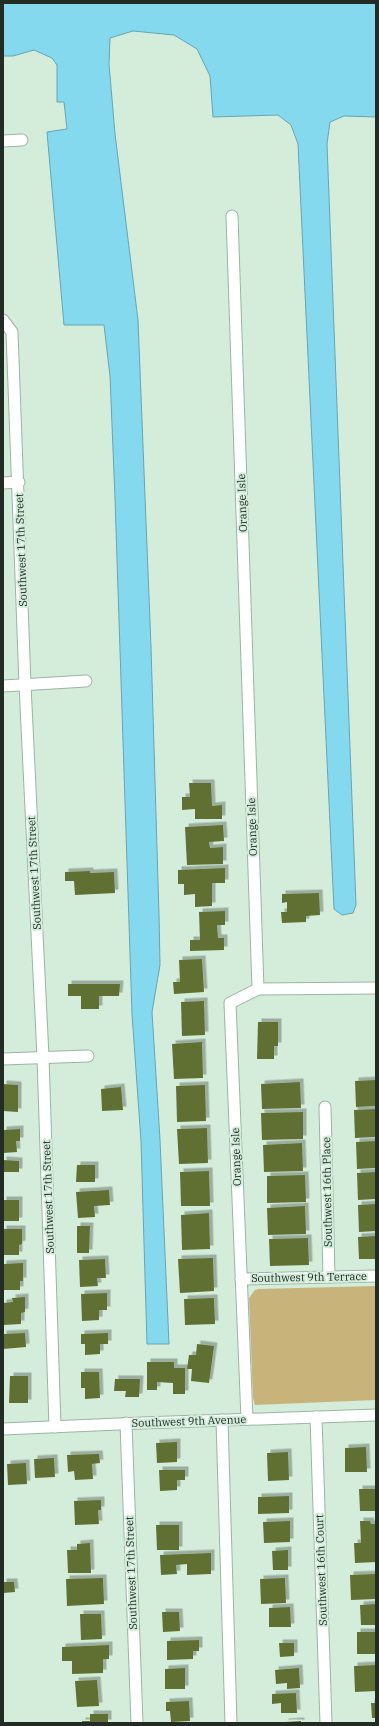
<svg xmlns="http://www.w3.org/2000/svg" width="379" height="1726" font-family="'IBM Plex Serif',serif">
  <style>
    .green { fill: #c8b47b }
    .water { fill: #84d9ef; stroke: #67a5b2 }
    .building { fill: #607033; filter: url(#shadow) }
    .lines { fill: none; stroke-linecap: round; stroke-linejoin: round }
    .street-casing { stroke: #9cb5a3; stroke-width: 13 }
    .street { stroke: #fff; stroke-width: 11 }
    .labels { text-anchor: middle; stroke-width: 4; stroke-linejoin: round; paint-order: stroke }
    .street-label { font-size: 11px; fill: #222c25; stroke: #d3edda }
  </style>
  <defs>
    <filter id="shadow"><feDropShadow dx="3.5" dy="-3.5" stdDeviation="0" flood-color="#0004"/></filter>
  </defs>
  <rect width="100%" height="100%" fill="#d3edda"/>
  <path class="green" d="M376 1286V1400L255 1405 253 1398 249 1298 255 1290 259 1289Z"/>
  <path class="water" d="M3 3H376V117L344 116 330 122 327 144 356 905 353 913 342 915 334 909 298 144 291 125 278 115 213 117 210 76 197 49 174 35 133 31 110 38 109 64 115 134 138 320 151 647 159 915 160 965 152 1012 160 1140 169 1344H147L141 1141 132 1014 115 498 110 376 104 325H64L47 132 67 129 64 102H57V65L52 58 34 50 13 56H3Z"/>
  <g class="building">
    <path d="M189 783H211L212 806 222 805V819H195V809L182 810V797H190Z"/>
    <path d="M223 825 224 841 209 842 210 848 223 847V864L187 865 185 827Z"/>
    <path d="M225 868V883H212V906L195 907V894L184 895V884H178V870Z"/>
    <path d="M90 871V873L114 872 115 893 75 895 74 881H65V872Z"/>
    <path d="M319 893 320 915 306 916V922L282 923 281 912H287V902L282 903V894Z"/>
    <path d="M225 911V925H217L218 938H224V950L190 951V940H200L199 912Z"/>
    <path d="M202 959 204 992 174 994 173 982H180L179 960Z"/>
    <path d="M68 984H120L119 996H99V1009H81V996H68Z"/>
    <path d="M204 1001 205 1035 182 1036 181 1002Z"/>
    <path d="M258 1022H278V1046H274V1059H257Z"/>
    <path d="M202 1042 203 1078 174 1079 172 1044Z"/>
    <path d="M376 1080V1106L356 1107 355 1081Z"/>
    <path d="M300 1082 301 1108 262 1109 261 1084Z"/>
    <path d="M3 1084 18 1085V1112L3 1111Z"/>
    <path d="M205 1085 206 1121 177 1122 176 1086Z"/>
    <path d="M121 1087 123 1110 102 1111 101 1089Z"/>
    <path d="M376 1109V1137L355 1138 354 1110Z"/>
    <path d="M303 1112V1139L262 1140 261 1113Z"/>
    <path d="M207 1128 208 1163 179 1164 177 1129Z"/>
    <path d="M20 1129V1141H16L17 1152 3 1153V1130Z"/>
    <path d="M376 1141V1168L357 1169 356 1142Z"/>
    <path d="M302 1143 303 1171 264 1172 263 1145Z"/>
    <path d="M3 1160 19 1161V1172H3Z"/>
    <path d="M77 1165H95V1182H76Z"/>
    <path d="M209 1171 210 1206H181L180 1172Z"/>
    <path d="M376 1172V1199L358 1200 357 1173Z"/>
    <path d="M305 1175 306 1202 267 1203V1176Z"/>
    <path d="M109 1190 110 1205 94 1206 95 1217 78 1218 76 1192Z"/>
    <rect x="3" y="1200" width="16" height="21"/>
    <path d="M376 1204V1231L359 1232 358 1205Z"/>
    <path d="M305 1206 306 1234 268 1235 267 1208Z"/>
    <path d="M209 1213 210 1249 182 1250 181 1215Z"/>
    <path d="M77 1226H90L89 1253H77Z"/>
    <path d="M3 1229H22V1244L19 1245V1255H3Z"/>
    <path d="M376 1236V1259H359L358 1237Z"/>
    <path d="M308 1238 309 1265 270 1266 269 1239Z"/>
    <path d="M213 1258 214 1291 180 1293 178 1259Z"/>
    <path d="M105 1259 106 1278H97L98 1286 80 1287 79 1260Z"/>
    <path d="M23 1263V1281H20V1290H3V1264Z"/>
    <path d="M107 1293V1310H99V1320L82 1321 81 1294Z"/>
    <path d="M25 1297V1312L21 1313V1324L3 1325V1303L13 1302 12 1298Z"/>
    <path d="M214 1298 215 1324 185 1325 184 1299Z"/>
    <path d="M25 1333 26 1347 3 1349V1334Z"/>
    <path d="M108 1333V1344H100V1354L85 1355V1344H81V1334Z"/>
    <path d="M197 1344 214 1346 209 1383 191 1381 192 1369H187L189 1355H196Z"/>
    <path d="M147 1362H174V1368H185V1394H173V1383L157 1382V1390H147Z"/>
    <path d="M81 1372H99L100 1398 85 1399V1388H81Z"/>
    <path d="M10 1376H28V1403H9Z"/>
    <path d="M115 1379H140L139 1397H125L126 1391H114Z"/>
    <path d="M177 1442V1462L157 1463 156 1443Z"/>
    <path d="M366 1447 367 1472H345V1448Z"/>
    <path d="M288 1452 289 1480 268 1481 267 1453Z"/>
    <path d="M99 1454 100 1463 92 1464 93 1479 75 1480 74 1471 68 1472 67 1455Z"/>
    <path d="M54 1458 55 1477 35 1478 34 1459Z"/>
    <path d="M26 1463 27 1484 8 1485 7 1464Z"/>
    <path d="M159 1470H185V1480H177V1490L160 1491Z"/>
    <path d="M359 1489H376V1511H360Z"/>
    <path d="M289 1496V1513L258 1514V1497Z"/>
    <path d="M101 1500V1510H98L99 1524 75 1525 74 1501Z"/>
    <path d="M290 1521V1542L264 1543 263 1522Z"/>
    <path d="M360 1521H370L371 1524H376V1562L355 1563 354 1543H361Z"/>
    <path d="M156 1525H179V1550H157Z"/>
    <path d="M90 1543 91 1573H68L67 1550H77V1544Z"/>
    <path d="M288 1550V1570H273L272 1551Z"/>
    <path d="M211 1553V1574L187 1575V1564L176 1565 177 1574 161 1575 160 1555Z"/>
    <path d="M376 1574V1599L351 1600 350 1575Z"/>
    <path d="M103 1578 104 1604 67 1606 66 1579Z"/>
    <path d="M285 1578 286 1603 261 1604 260 1579Z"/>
    <path d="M3 1582H14L15 1592 3 1593Z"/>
    <path d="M376 1604V1625H361L360 1605Z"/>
    <path d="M290 1607 291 1627H269V1608Z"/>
    <path d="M162 1612H179L180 1631 163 1632Z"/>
    <path d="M80 1614H101L102 1639 81 1640Z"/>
    <rect x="357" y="1632" width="19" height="22"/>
    <path d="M199 1640V1651H193V1659L167 1660V1641Z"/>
    <path d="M279 1643H294V1656L280 1657Z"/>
    <path d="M109 1645V1659H103V1673L72 1674V1661H62V1647Z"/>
    <path d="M376 1665V1691L355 1692 354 1666Z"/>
    <path d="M185 1668V1689H165V1669Z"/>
    <path d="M299 1668 300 1688 287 1689V1683L276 1684 275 1670Z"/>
    <path d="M97 1680 99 1706 77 1707 75 1681Z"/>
    <path d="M296 1693 297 1713H281V1703L272 1704V1694Z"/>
    <path d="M189 1701 190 1721 171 1722 170 1711H166V1702Z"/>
    <path d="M371 1703H376V1718H372Z"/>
    <path d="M90 1714H108V1723H82V1721H90Z"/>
    <path d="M301 1721V1723H285V1722Z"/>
  </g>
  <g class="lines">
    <g class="street-casing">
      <g id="street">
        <path d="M3 141 22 140"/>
        <path d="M232 216 258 989 230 1003 247 1419"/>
        <path d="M3 320 12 332 25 685 43 1057 55 1427"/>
        <path d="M3 483 19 482"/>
        <path d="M3 686 86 681"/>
        <path d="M258 989 376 988"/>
        <path d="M3 1059 88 1056"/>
        <path d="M325 1107 329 1277"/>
        <path d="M241 1279 376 1276"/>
        <path d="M316 1417 326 1723"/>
        <path d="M222 1420 231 1723"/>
        <path d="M126 1423 137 1723"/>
        <path d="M3 1429 142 1423 376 1415"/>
      </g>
    </g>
    <use href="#street" class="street"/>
  </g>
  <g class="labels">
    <g class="street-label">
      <text transform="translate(242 503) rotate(-92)" y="4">Orange Isle</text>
      <text transform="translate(21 550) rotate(-92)" y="4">Southwest 17th Street</text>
      <text transform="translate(252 827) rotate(-92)" y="4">Orange Isle</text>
      <text transform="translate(34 873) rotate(-93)" y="4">Southwest 17th Street</text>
      <text transform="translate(236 1157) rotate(-92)" y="4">Orange Isle</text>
      <text transform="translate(327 1192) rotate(-91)" y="4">Southwest 16th Place</text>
      <text transform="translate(48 1197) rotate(-92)" y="4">Southwest 17th Street</text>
      <text transform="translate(309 1277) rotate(-1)" y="4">Southwest 9th Terrace</text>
      <text transform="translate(189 1421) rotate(-2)" y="4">Southwest 9th Avenue</text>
      <text transform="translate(321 1570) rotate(-92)" y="4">Southwest 16th Court</text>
      <text transform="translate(131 1573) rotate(-92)" y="4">Southwest 17th Street</text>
    </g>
  </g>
  <rect width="379" height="1726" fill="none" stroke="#222c25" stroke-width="8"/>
</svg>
